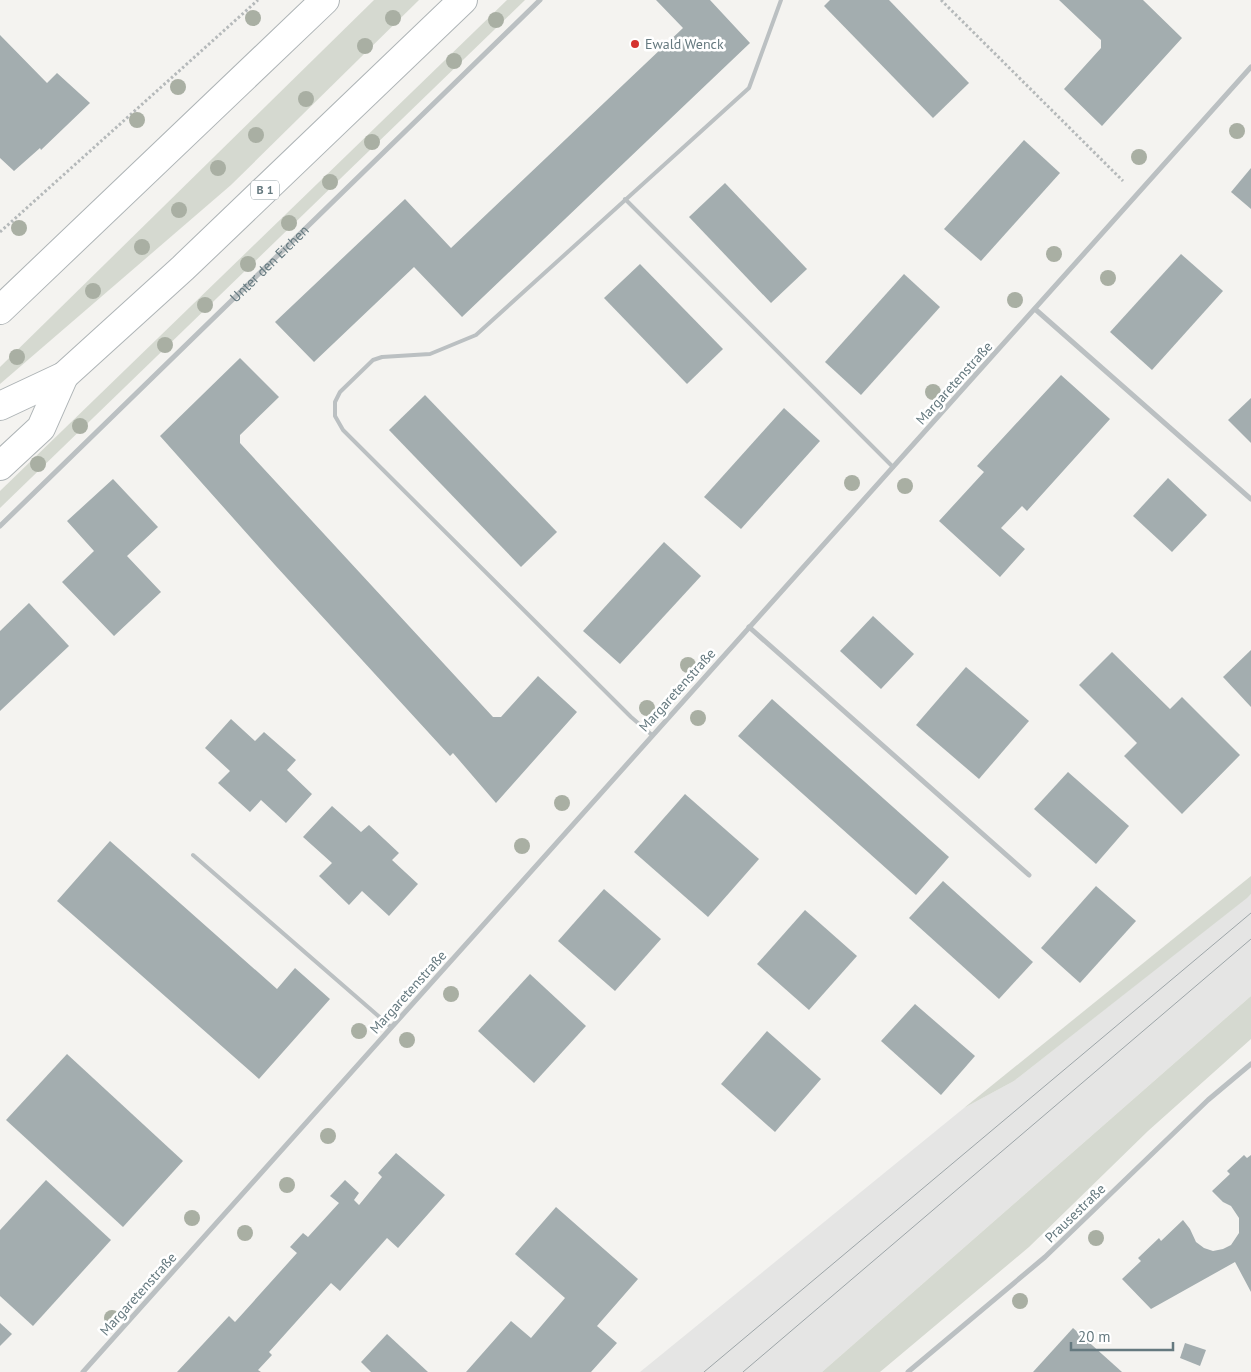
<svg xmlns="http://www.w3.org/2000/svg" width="1251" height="1372" font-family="'PT Sans',sans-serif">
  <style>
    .built { fill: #e5e5e4 }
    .grass { fill: #d5d9d0 }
    .building { fill: #a3adaf }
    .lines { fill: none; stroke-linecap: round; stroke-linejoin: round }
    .primary-casing { stroke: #aeb4b6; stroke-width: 30 }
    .path { stroke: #b5b9ba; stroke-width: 3; stroke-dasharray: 2.5 2.5; stroke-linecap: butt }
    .lane { stroke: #bbc0c2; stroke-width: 4 }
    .street { stroke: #bbc0c2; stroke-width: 5 }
    .primary { stroke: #fff; stroke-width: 28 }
    .tram { stroke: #9da5a8; stroke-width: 1 }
    .tree { fill: #a9afa3 }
    .poi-dot { fill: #d53330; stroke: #fff; stroke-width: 2 }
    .labels { text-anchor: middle; stroke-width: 5; stroke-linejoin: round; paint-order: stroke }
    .shield { fill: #fff; stroke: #93a1a5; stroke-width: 1 }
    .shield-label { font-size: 12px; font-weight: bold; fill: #65797f }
    .poi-label { font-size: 14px; fill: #65797f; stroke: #fff; text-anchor: start }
    .street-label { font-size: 14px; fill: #65797f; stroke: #fff }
  </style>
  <rect width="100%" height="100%" fill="#f4f3f0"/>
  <path class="built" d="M1251 894V996L822 1372H640L964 1108 1014 1081Z"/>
  <g class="grass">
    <path d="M374 0H419L231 185 0 384V367Z"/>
    <path d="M507 0H525L0 508V491Z"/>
    <path d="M1251 876V894L1247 898 1014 1081 964 1108Z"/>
    <path d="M1251 996V1039L1148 1131 1029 1247 880 1372H822Z"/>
  </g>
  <g class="building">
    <path d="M656 0H710L750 43 462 317 414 267 314 362 275 322 405 199 451 248 683 28Z"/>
    <path d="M830 0H889L969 83 933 118 824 6Z"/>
    <path d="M1059 0H1143L1182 38 1102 126 1064 89 1101 48V40Z"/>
    <path d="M0 35 47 83 57 73 90 103 41 150 40 148 14 171 0 158Z"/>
    <path d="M1024 140 1060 173 981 261 944 229Z"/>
    <path d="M1251 168V209L1231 192Z"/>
    <path d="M725 183 807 269 771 303 689 217Z"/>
    <path d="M1181 254 1223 291 1152 370 1110 332Z"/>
    <path d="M640 264 723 349 687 384 604 298Z"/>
    <path d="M904 274 940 307 861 395 825 362Z"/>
    <path d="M240 358 279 397 240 435V443L493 717H501L538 676 577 712 496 803 453 753 450 756 275 565 160 436Z"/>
    <path d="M1061 375 1110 419 1027 511 1022 506 1001 528 1025 549 1000 577 939 521 984 472 977 466Z"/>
    <path d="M425 395 557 532 521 567 389 430Z"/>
    <path d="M1251 398V443L1228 420Z"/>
    <path d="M784 408 820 441 741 529 704 497Z"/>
    <path d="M1168 478 1207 515 1172 552 1133 516Z"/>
    <path d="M113 479 158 527 127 556 161 592 114 636 62 582 94 551 67 521Z"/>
    <path d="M664 542 701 576 620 664 583 631Z"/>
    <path d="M29 603 69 646 0 711V631Z"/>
    <path d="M873 616 914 654 881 689 840 651Z"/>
    <path d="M1251 650V707L1223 677Z"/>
    <path d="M1112 652 1170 709 1182 697 1240 755 1182 814 1124 756 1137 743 1079 685Z"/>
    <path d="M966 667 1029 721 979 779 916 725Z"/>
    <path d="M772 699 949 857 916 895 738 736Z"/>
    <path d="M231 719 255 741 264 732 296 760 287 770 312 794 286 823 261 800 250 812 218 783 230 771 205 748Z"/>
    <path d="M1068 772 1129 826 1096 864 1034 809Z"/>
    <path d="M685 794 759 859 708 917 634 852Z"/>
    <path d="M332 806 361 832 369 825 399 853 392 860 418 884 389 916 362 891 349 905 319 876 332 863 303 837Z"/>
    <path d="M110 841 277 989 295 968 330 999 259 1079 57 901Z"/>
    <path d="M943 881 1033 962 999 999 909 918Z"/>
    <path d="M1096 886 1136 921 1080 983 1041 948Z"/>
    <path d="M604 889 661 939 615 991 558 941Z"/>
    <path d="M805 910 857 956 809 1010 757 964Z"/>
    <path d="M530 974 586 1026 534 1083 478 1031Z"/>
    <path d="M915 1004 975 1056 941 1095 881 1041Z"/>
    <path d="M767 1031 821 1079 775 1132 721 1084Z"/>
    <path d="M67 1054 183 1161 123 1227 6 1120Z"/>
    <path d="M396 1153 445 1195 398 1248 387 1238 340 1291 331 1283 269 1352 272 1355 258 1370 261 1372H177L229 1316 235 1322 297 1253 290 1247 303 1233 308 1237 339 1203 330 1196 345 1180 359 1193 354 1200 359 1205 382 1177 378 1173Z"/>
    <path d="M1244 1155 1247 1158 1251 1155V1292L1235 1262 1151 1309 1122 1279 1141 1261 1138 1258 1159 1238 1161 1241 1183 1220 1190 1229 1196 1242 1204 1248 1213 1251 1223 1249 1231 1245 1239 1233V1218L1231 1206 1223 1202 1212 1191 1230 1174 1227 1171Z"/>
    <path d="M46 1180 111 1240 33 1326 0 1296V1230Z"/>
    <path d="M556 1207 638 1279 597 1326 617 1343 591 1372H466L511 1321 531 1338 565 1298 515 1254Z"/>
    <path d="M0 1323 12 1334 0 1346Z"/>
    <path d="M1073 1328 1122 1372H1033Z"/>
    <path d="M387 1334 428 1372H371L361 1362Z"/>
    <path d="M1185 1343 1206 1350 1200 1366 1180 1358Z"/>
  </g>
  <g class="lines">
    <g class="primary-casing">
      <g id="primary">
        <path d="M0 310 325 0"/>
        <path d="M0 406 64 376 183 268 463 0"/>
        <path d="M0 466 41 428 64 376"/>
      </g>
    </g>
    <g class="path">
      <path d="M941 0 1123 181"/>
      <path d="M0 232 258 0"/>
    </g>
    <g class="lane">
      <path d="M625 199 893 467"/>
      <path d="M652 735 631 717 343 430 335 416V402L340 392 373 360 382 357 430 354 476 335 749 88 781 0"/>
      <path d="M193 855 391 1027"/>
    </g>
    <g class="street">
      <path d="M1035 309 1251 499"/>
      <path id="s1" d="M0 526 540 0"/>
      <path d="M749 627 1029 875"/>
      <path d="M83 1372 1251 67"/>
      <path d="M908 1372 1045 1257 1208 1100 1251 1064"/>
    </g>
    <use href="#primary" class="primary"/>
    <g class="tram">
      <path d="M704 1372 1251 913"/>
      <path d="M743 1372 1251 939"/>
    </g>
  </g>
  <g class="tree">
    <circle cx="253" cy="18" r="8"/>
    <circle cx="393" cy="18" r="8"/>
    <circle cx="496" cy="20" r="8"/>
    <circle cx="365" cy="46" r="8"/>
    <circle cx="454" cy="61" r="8"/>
    <circle cx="178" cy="87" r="8"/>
    <circle cx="306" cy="99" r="8"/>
    <circle cx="137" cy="120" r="8"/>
    <circle cx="1237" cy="131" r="8"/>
    <circle cx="256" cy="135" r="8"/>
    <circle cx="372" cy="142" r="8"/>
    <circle cx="1139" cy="157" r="8"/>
    <circle cx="218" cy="168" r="8"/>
    <circle cx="330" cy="182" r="8"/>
    <circle cx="179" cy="210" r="8"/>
    <circle cx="289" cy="223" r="8"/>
    <circle cx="19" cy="228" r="8"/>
    <circle cx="142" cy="247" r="8"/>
    <circle cx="1054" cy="254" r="8"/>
    <circle cx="248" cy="264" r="8"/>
    <circle cx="1108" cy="278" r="8"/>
    <circle cx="93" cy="291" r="8"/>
    <circle cx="1015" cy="300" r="8"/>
    <circle cx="205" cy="305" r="8"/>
    <circle cx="165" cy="345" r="8"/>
    <circle cx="17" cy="357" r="8"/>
    <circle cx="933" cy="392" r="8"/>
    <circle cx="80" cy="426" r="8"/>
    <circle cx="38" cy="464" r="8"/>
    <circle cx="852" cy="483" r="8"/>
    <circle cx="905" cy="486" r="8"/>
    <circle cx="688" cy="665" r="8"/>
    <circle cx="647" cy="708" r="8"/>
    <circle cx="698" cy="718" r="8"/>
    <circle cx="562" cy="803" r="8"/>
    <circle cx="522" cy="846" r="8"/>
    <circle cx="451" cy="994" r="8"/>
    <circle cx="359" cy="1031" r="8"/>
    <circle cx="407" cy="1040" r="8"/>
    <circle cx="328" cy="1136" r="8"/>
    <circle cx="287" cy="1185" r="8"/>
    <circle cx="192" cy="1218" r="8"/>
    <circle cx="245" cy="1233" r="8"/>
    <circle cx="1096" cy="1238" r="8"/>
    <circle cx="1020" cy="1301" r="8"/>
    <circle cx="112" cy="1318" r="8"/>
  </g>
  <circle class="poi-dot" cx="635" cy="44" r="5"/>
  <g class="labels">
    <rect class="shield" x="251" y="180.5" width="28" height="19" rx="4"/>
    <g class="shield-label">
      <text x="265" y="194">B 1</text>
    </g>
    <g class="poi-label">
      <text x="645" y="49">Ewald Wenck</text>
    </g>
    <g class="street-label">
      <text dy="5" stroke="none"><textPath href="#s1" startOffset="376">Unter den Eichen</textPath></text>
      <text transform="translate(954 383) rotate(-48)" y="5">Margaretenstraße</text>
      <text transform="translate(677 690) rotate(-48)" y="5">Margaretenstraße</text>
      <text transform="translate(408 992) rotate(-48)" y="5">Margaretenstraße</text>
      <text transform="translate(1075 1213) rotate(-44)" y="5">Prausestraße</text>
      <text transform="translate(138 1294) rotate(-48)" y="5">Margaretenstraße</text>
    </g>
  </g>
  <path d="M1071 1342v8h102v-8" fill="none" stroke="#65797f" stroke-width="2.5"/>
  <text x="1078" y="1342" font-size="15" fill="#65797f" stroke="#ffffff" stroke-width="4" paint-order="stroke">20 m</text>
</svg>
